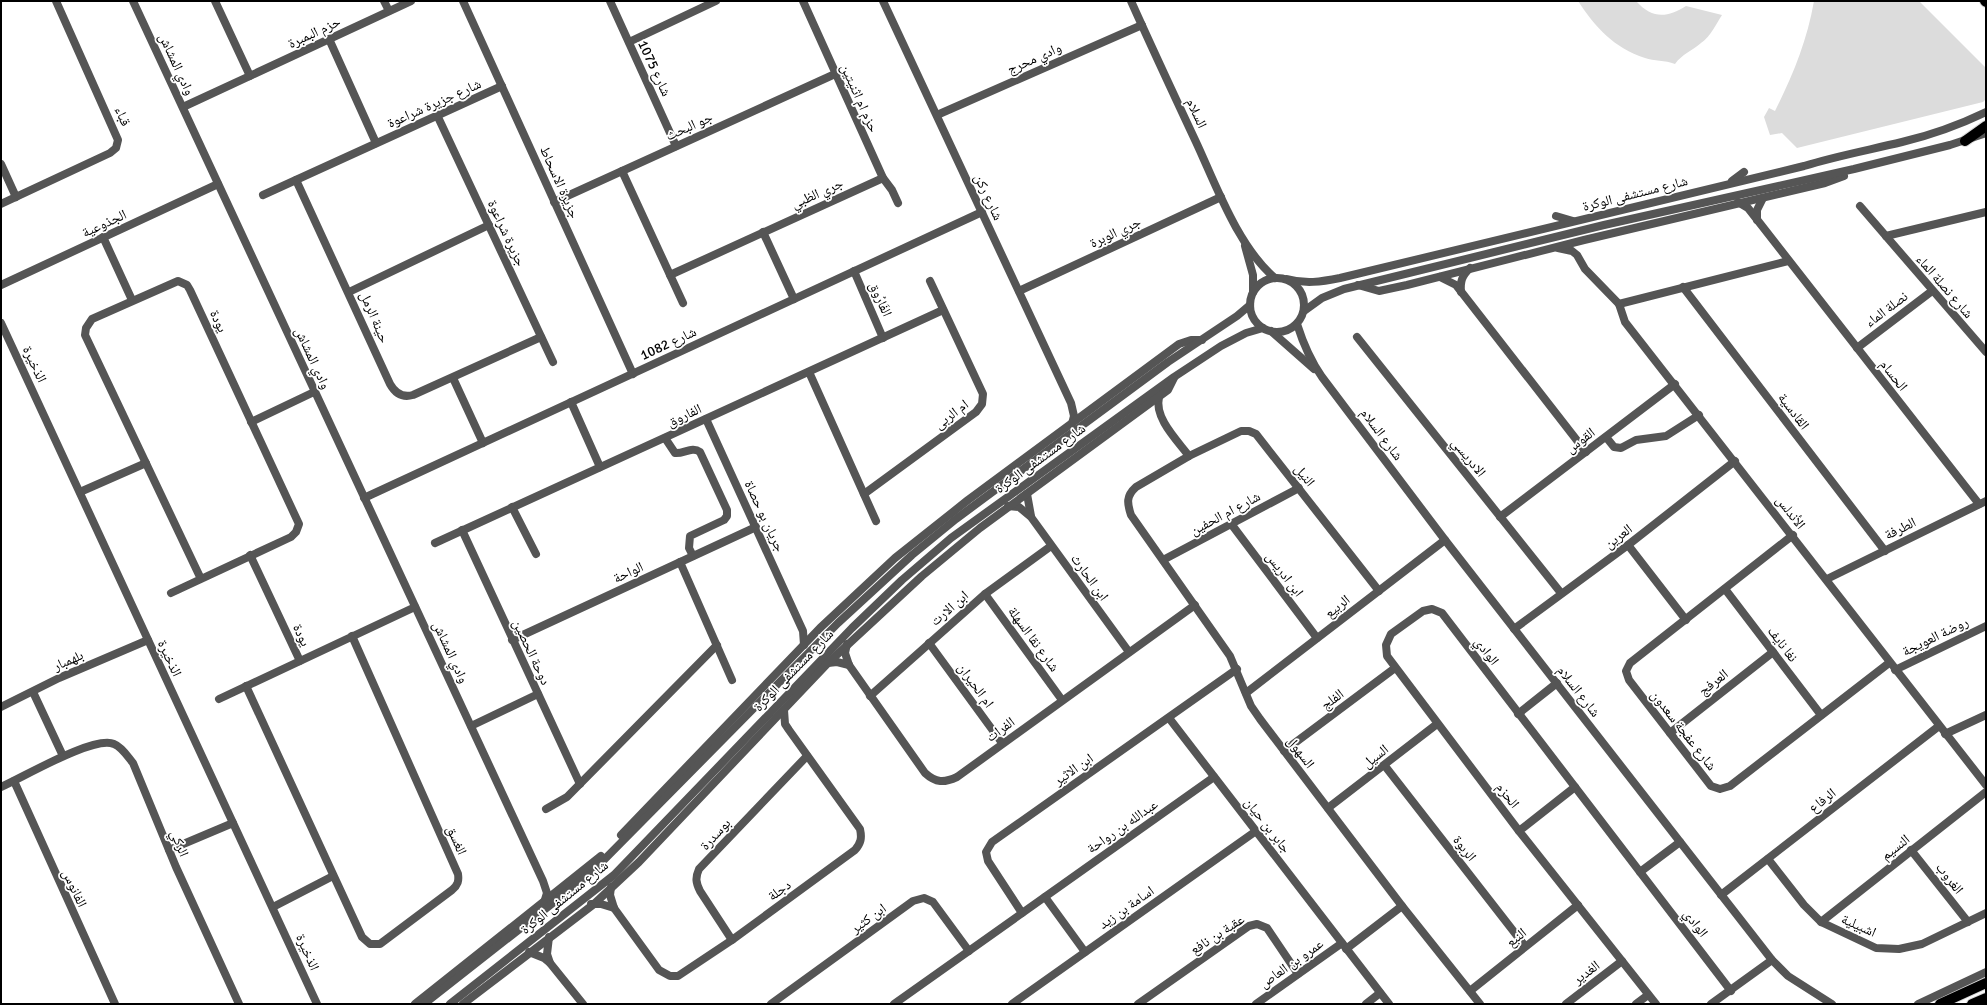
<svg xmlns="http://www.w3.org/2000/svg" width="1987" height="1005" font-family="Signika,'Noto Naskh Arabic',sans-serif">
  <style>
    .green { fill: #dcdcdc }
    .lines { fill: none; stroke-linecap: round; stroke-linejoin: round }
    .major-casing { stroke: #dbdbdb; stroke-width: 12 }
    .minor { stroke: #555; stroke-width: 8 }
    .major { stroke: #000; stroke-width: 10 }
    .labels { text-anchor: middle; stroke-width: 3.5; stroke-linejoin: round; paint-order: stroke }
    .street-label { font-size: 14px; fill: #000; stroke: #fff }
  </style>
  <rect width="100%" height="100%" fill="#fff"/>
  <g class="green">
    <path d="M1578 1H1636C1652 19 1667 18 1686 6L1722 15C1716 24 1711 36 1701 43 1692 51 1682 54 1675 64 1665 60 1654 61 1645 58 1614 48 1595 27 1578 1Z"/>
    <path d="M1814 1H1919L1986 68V99L1983 102 1797 148 1782 133 1770 135 1764 117 1769 108 1775 111C1793 75 1807 41 1814 1Z"/>
  </g>
  <g class="lines">
    <g class="major-casing">
      <g id="major">
        <path d="M1985 1 1986 2"/>
        <path d="M1965 141 1986 126"/>
        <path d="M1940 1004 1986 983"/>
        <path d="M1972 1004 1986 998"/>
      </g>
    </g>
    <g class="minor">
      <path d="M133 1 543 881 547 893 544 903"/>
      <path d="M215 1 250 76"/>
      <path d="M384 1 389 11"/>
      <path d="M463 1 633 374"/>
      <path d="M610 1 676 146"/>
      <path d="M803 1 883 178 892 190 898 203"/>
      <path d="M883 1 1071 403 1074 416 1072 424"/>
      <path d="M1131 1C1152 48 1174 95 1196 142 1216 185 1238 247 1275 278"/>
      <path d="M329 39 376 143"/>
      <path d="M629 42 716 1"/>
      <path d="M183 107 411 1"/>
      <path d="M437 115 553 362"/>
      <path d="M937 115 1142 25"/>
      <path d="M1 164 16 197"/>
      <path d="M622 171 683 303"/>
      <path d="M296 180 390 384C395 393 402 398 413 395L541 337"/>
      <path d="M1732 181 1744 172"/>
      <path d="M263 195 502 86"/>
      <path d="M554 202 835 74"/>
      <path d="M1738 202 1748 208 1979 504"/>
      <path d="M1 204 110 153 116 148 118 140 56 1"/>
      <path d="M1860 206 1986 352"/>
      <path d="M1556 216 1573 221"/>
      <path d="M1757 220V210L1763 198"/>
      <path d="M763 232 794 299"/>
      <path d="M1886 236 1986 212"/>
      <path d="M103 237 132 300"/>
      <path d="M1245 246 1253 275V292"/>
      <path d="M1558 248 1572 251 1577 255 1585 269 1619 304 1625 322 1986 785"/>
      <path d="M854 271 883 338"/>
      <path d="M670 275 883 178"/>
      <path d="M1440 277 1456 285 1586 452"/>
      <circle cx="1277" cy="305" r="27"/>
      <path d="M1287 279C1305 284 1321 282 1340 278L1804 166C1836 156 1869 150 1902 142 1931 135 1959 125 1986 112"/>
      <path d="M1 285 218 184"/>
      <path d="M1358 285 1379 291 1407 285 1584 240 1825 183 1844 176"/>
      <path d="M1683 287 1885 551"/>
      <path d="M1019 291 1221 197"/>
      <path d="M349 292 489 225"/>
      <path d="M1461 292C1460 281 1462 276 1470 268"/>
      <path d="M1619 304 1788 261"/>
      <path d="M1304 311 1322 298 1344 289 1604 225 1854 169 1950 145 1986 133"/>
      <path d="M1 323 317 1004"/>
      <path d="M1297 324C1303 343 1310 360 1322 377L1445 540 1772 960 1788 976 1832 1004"/>
      <path d="M1271 331 1314 369"/>
      <path d="M1357 337 1561 593"/>
      <path d="M1857 348 1932 291"/>
      <path d="M809 372 876 521"/>
      <path d="M453 378 483 443"/>
      <path d="M1159 397C1154 418 1177 440 1189 456"/>
      <path d="M571 402 600 467"/>
      <path d="M706 419 803 631 804 645"/>
      <path d="M251 422 314 392"/>
      <path d="M1606 437 1614 447 1621 448 1636 440 1666 436 1699 415"/>
      <path d="M665 438 675 453C684 454 692 446 700 452L727 510V516L724 520 690 536 689 548 693 556"/>
      <path d="M80 492 146 463"/>
      <path d="M864 494 976 412 982 404 983 394 930 281"/>
      <path d="M1027 494 1031 516"/>
      <path d="M364 498 982 212"/>
      <path d="M1008 506 1019 507 1031 517 1129 652"/>
      <path d="M512 507 536 554"/>
      <path d="M1500 517 1675 384"/>
      <path d="M1232 525 1317 638"/>
      <path d="M462 530 580 784"/>
      <path d="M1793 535 1630 663 1626 671 1629 680 1711 786 1720 789 1730 786 1889 663"/>
      <path d="M435 543 943 310"/>
      <path d="M1628 545 1686 620"/>
      <path d="M250 555 300 661"/>
      <path d="M1163 560 1299 488"/>
      <path d="M680 562 732 680"/>
      <path d="M1827 579 1986 501"/>
      <path d="M1725 589 1821 715"/>
      <path d="M1379 591 1256 434 1249 431H1241L1189 456 1136 487C1126 496 1127 503 1131 515L1230 656 1251 706 1260 719 1402 906 1480 1004"/>
      <path d="M171 593 291 537 296 532 299 524 190 290 187 285 178 281 92 319 86 328 85 335 201 579"/>
      <path d="M985 594 1062 700"/>
      <path d="M1514 629 1628 545 1735 461"/>
      <path d="M512 640 756 527"/>
      <path d="M929 643 1002 743"/>
      <path d="M847 644 845 653 849 665 925 773C936 783 944 783 957 777L1195 605"/>
      <path d="M828 663 837 662 849 665"/>
      <path d="M1895 670 1986 626"/>
      <path d="M246 686 362 937 370 944H380L452 890C458 885 459 881 458 874L352 636"/>
      <path d="M33 692 63 756"/>
      <path d="M1246 693 1445 540"/>
      <path d="M870 696 985 594 1051 546"/>
      <path d="M219 699 415 607"/>
      <path d="M1 707 59 678 148 640"/>
      <path d="M1518 714 1557 683"/>
      <path d="M1169 718 1389 1004"/>
      <path d="M471 726 538 694"/>
      <path d="M1670 733 1773 652"/>
      <path d="M1945 734 1986 715"/>
      <path d="M1284 751 1395 668"/>
      <path d="M1385 766 1525 946"/>
      <path d="M14 781 115 1004"/>
      <path d="M1 787C22 778 94 735 114 744 122 747 128 757 133 763L176 867 239 1004"/>
      <path d="M1328 808 1437 724"/>
      <path d="M546 809 567 797 717 645"/>
      <path d="M1519 831 1575 787"/>
      <path d="M621 835 820 628 895 558 968 500 1179 344 1191 340H1202"/>
      <path d="M169 850 233 823"/>
      <path d="M1911 850 1968 922"/>
      <path d="M1768 859 1804 905 1821 922 1876 948 1899 949 1922 944 1986 913"/>
      <path d="M1640 872 1680 842"/>
      <path d="M611 887 610 895 614 908 659 970 670 976H678L732 940 855 850C861 843 862 838 860 829L789 730 785 724 784 710"/>
      <path d="M1721 895 1939 726"/>
      <path d="M1045 897 1085 952"/>
      <path d="M591 904H601L614 908"/>
      <path d="M273 907 333 876"/>
      <path d="M1022 913 988 861 986 852 992 842 1237 669"/>
      <path d="M1821 922 1986 792"/>
      <path d="M549 937 547 954 550 963"/>
      <path d="M732 940 700 891C696 883 695 878 699 869L807 756"/>
      <path d="M1346 949 1402 906"/>
      <path d="M529 952 544 958 550 963 583 1004"/>
      <path d="M1470 991 1578 905"/>
      <path d="M415 1004 601 856"/>
      <path d="M424 1004 591 873 838 623 912 555 956 519 1061 441 1168 362 1237 316 1250 305"/>
      <path d="M450 1004 614 875 852 628 902 580 951 538 1174 377 1221 346 1246 333 1263 328"/>
      <path d="M463 1004 594 904 639 862 828 663 922 576 980 528 1168 390 1174 378"/>
      <path d="M771 1004 913 901 924 898 933 902 969 951"/>
      <path d="M894 1004 1214 777"/>
      <path d="M1012 1004 1256 831"/>
      <path d="M1138 1004 1249 926 1257 924 1267 928 1298 974"/>
      <path d="M1256 1004 1342 943"/>
      <path d="M1366 1004 1380 993"/>
      <path d="M1566 1004 1622 961"/>
      <path d="M1636 1004 1648 995"/>
      <path d="M1656 1004 1519 831 1387 656 1386 645 1391 634 1423 611 1432 609 1442 613 1731 991"/>
      <path d="M1711 1004 1772 960"/>
      <path d="M1918 1004 1986 972"/>
    </g>
    <use href="#major" class="major"/>
  </g>
  <g class="labels">
    <g class="street-label">
      <text transform="translate(314 32) rotate(-25)" y="5">حزم البمبرة</text>
      <text transform="translate(1034 58) rotate(-24)" y="5">وادي محرج</text>
      <text transform="translate(177 64) rotate(65)" y="5">وادي المشاش</text>
      <text transform="translate(655 68) rotate(65)" y="5">شارع 1075</text>
      <text transform="translate(860 98) rotate(66)" y="5">حزم ام اثنيتين</text>
      <text transform="translate(434 103) rotate(-24)" y="5">شارع جزيرة شراعوة</text>
      <text transform="translate(1197 113) rotate(65)" y="5">السلام</text>
      <text transform="translate(123 116) rotate(66)" y="5">قباء</text>
      <text transform="translate(689 126) rotate(-24)" y="5">جو البحث</text>
      <text transform="translate(560 182) rotate(66)" y="5">جزيرة الاسحاط</text>
      <text transform="translate(817 193) rotate(-24)" y="5">جري الظبي</text>
      <text transform="translate(1635 193) rotate(-14)" y="5">شارع مستشفى الوكرة</text>
      <text transform="translate(989 197) rotate(65)" y="5">شارع ركن</text>
      <text transform="translate(104 223) rotate(-25)" y="5">الجذوعية</text>
      <text transform="translate(1115 232) rotate(-25)" y="5">جري الوبرة</text>
      <text transform="translate(507 233) rotate(65)" y="5">جزيرة شراعوة</text>
      <text transform="translate(1945 286) rotate(49)" y="5">شارع نصلة الماء</text>
      <text transform="translate(881 299) rotate(66)" y="5">الفَارُوق</text>
      <text transform="translate(1886 309) rotate(-37)" y="5">نصلة الماء</text>
      <text transform="translate(375 317) rotate(67)" y="5">حينة الرمل</text>
      <text transform="translate(219 321) rotate(65)" y="5">يودة</text>
      <text transform="translate(668 343) rotate(-25)" y="5">شارع 1082</text>
      <text transform="translate(313 358) rotate(65)" y="5">وادي المشاش</text>
      <text transform="translate(35 364) rotate(65)" y="5">الذخيرة</text>
      <text transform="translate(1894 375) rotate(52)" y="5">الحسام</text>
      <text transform="translate(1794 411) rotate(53)" y="5">القادسية</text>
      <text transform="translate(951 414) rotate(-37)" y="5">ام الربى</text>
      <text transform="translate(684 415) rotate(-25)" y="5">الفاروق</text>
      <text transform="translate(1382 434) rotate(53)" y="5">شارع السلام</text>
      <text transform="translate(1580 440) rotate(-37)" y="5">القوس</text>
      <text transform="translate(1469 457) rotate(51)" y="5">الادريسي</text>
      <text transform="translate(1040 458) rotate(-36)" y="5">شارع مستشفى الوكرة</text>
      <text transform="translate(1305 475) rotate(52)" y="5">النيل</text>
      <text transform="translate(1791 512) rotate(52)" y="5">الأندلس</text>
      <text transform="translate(1225 513) rotate(-28)" y="5">شارع ام الحفين</text>
      <text transform="translate(765 516) rotate(65)" y="5">جريان بو حصاة</text>
      <text transform="translate(1900 528) rotate(-26)" y="5">الطرفة</text>
      <text transform="translate(1618 536) rotate(-37)" y="5">العرين</text>
      <text transform="translate(628 572) rotate(-25)" y="5">الواحة</text>
      <text transform="translate(1285 574) rotate(53)" y="5">ابن ادريس</text>
      <text transform="translate(1090 577) rotate(54)" y="5">ابن الحارث</text>
      <text transform="translate(1337 606) rotate(-38)" y="5">الربيع</text>
      <text transform="translate(949 608) rotate(-41)" y="5">ابن الارت</text>
      <text transform="translate(302 635) rotate(65)" y="5">يودة</text>
      <text transform="translate(1935 636) rotate(-26)" y="5">روضة العويجة</text>
      <text transform="translate(1034 639) rotate(54)" y="5">شارع نقا السهلة</text>
      <text transform="translate(1783 644) rotate(53)" y="5">نغا نايف</text>
      <text transform="translate(1487 651) rotate(53)" y="5">الوادي</text>
      <text transform="translate(451 652) rotate(65)" y="5">وادي المشاش</text>
      <text transform="translate(532 652) rotate(65)" y="5">دوحة الحصين</text>
      <text transform="translate(170 658) rotate(65)" y="5">الذخيرة</text>
      <text transform="translate(68 660) rotate(-24)" y="5">بلهمبار</text>
      <text transform="translate(793 670) rotate(-46)" y="5">شارع مستشفى الوكرة</text>
      <text transform="translate(1713 682) rotate(-38)" y="5">العرفج</text>
      <text transform="translate(976 685) rotate(54)" y="5">ام الحيران</text>
      <text transform="translate(1579 691) rotate(52)" y="5">شارع السلام</text>
      <text transform="translate(1332 699) rotate(-37)" y="5">الفلج</text>
      <text transform="translate(1000 729) rotate(-36)" y="5">الفرات</text>
      <text transform="translate(1684 730) rotate(52)" y="5">شارع عفجة سعدون</text>
      <text transform="translate(1301 752) rotate(53)" y="5">السهول</text>
      <text transform="translate(1375 756) rotate(-38)" y="5">السيل</text>
      <text transform="translate(1073 769) rotate(-35)" y="5">ابن الاثير</text>
      <text transform="translate(1508 795) rotate(52)" y="5">الحزم</text>
      <text transform="translate(1822 800) rotate(-38)" y="5">الرفاع</text>
      <text transform="translate(1268 825) rotate(52)" y="5">جابر بن حيان</text>
      <text transform="translate(1122 826) rotate(-35)" y="5">عبدالله بن رواحة</text>
      <text transform="translate(715 834) rotate(-47)" y="5">بوسدرة</text>
      <text transform="translate(457 840) rotate(66)" y="5">الغسق</text>
      <text transform="translate(180 843) rotate(68)" y="5">الركي</text>
      <text transform="translate(1895 847) rotate(-38)" y="5">النسيم</text>
      <text transform="translate(1465 848) rotate(52)" y="5">الربوة</text>
      <text transform="translate(1950 878) rotate(52)" y="5">الغروب</text>
      <text transform="translate(75 888) rotate(65)" y="5">الفانوس</text>
      <text transform="translate(779 890) rotate(-36)" y="5">دجلة</text>
      <text transform="translate(564 897) rotate(-39)" y="5">شارع مستشفى الوكرة</text>
      <text transform="translate(1126 907) rotate(-35)" y="5">اسامة بن زيد</text>
      <text transform="translate(868 918) rotate(-36)" y="5">ابن كثير</text>
      <text transform="translate(1696 923) rotate(53)" y="5">الوادي</text>
      <text transform="translate(1859 925) rotate(24)" y="5">اشبيلية</text>
      <text transform="translate(1217 934) rotate(-33)" y="5">عقبة بن نافع</text>
      <text transform="translate(1516 937) rotate(-38)" y="5">النبع</text>
      <text transform="translate(308 952) rotate(66)" y="5">الذخيرة</text>
      <text transform="translate(1291 963) rotate(-35)" y="5">عمرو بن العاص</text>
      <text transform="translate(1586 972) rotate(-37)" y="5">الغدير</text>
    </g>
  </g>
  <rect width="1987" height="1005" fill="none" stroke="#000000" stroke-width="4"/>
</svg>
